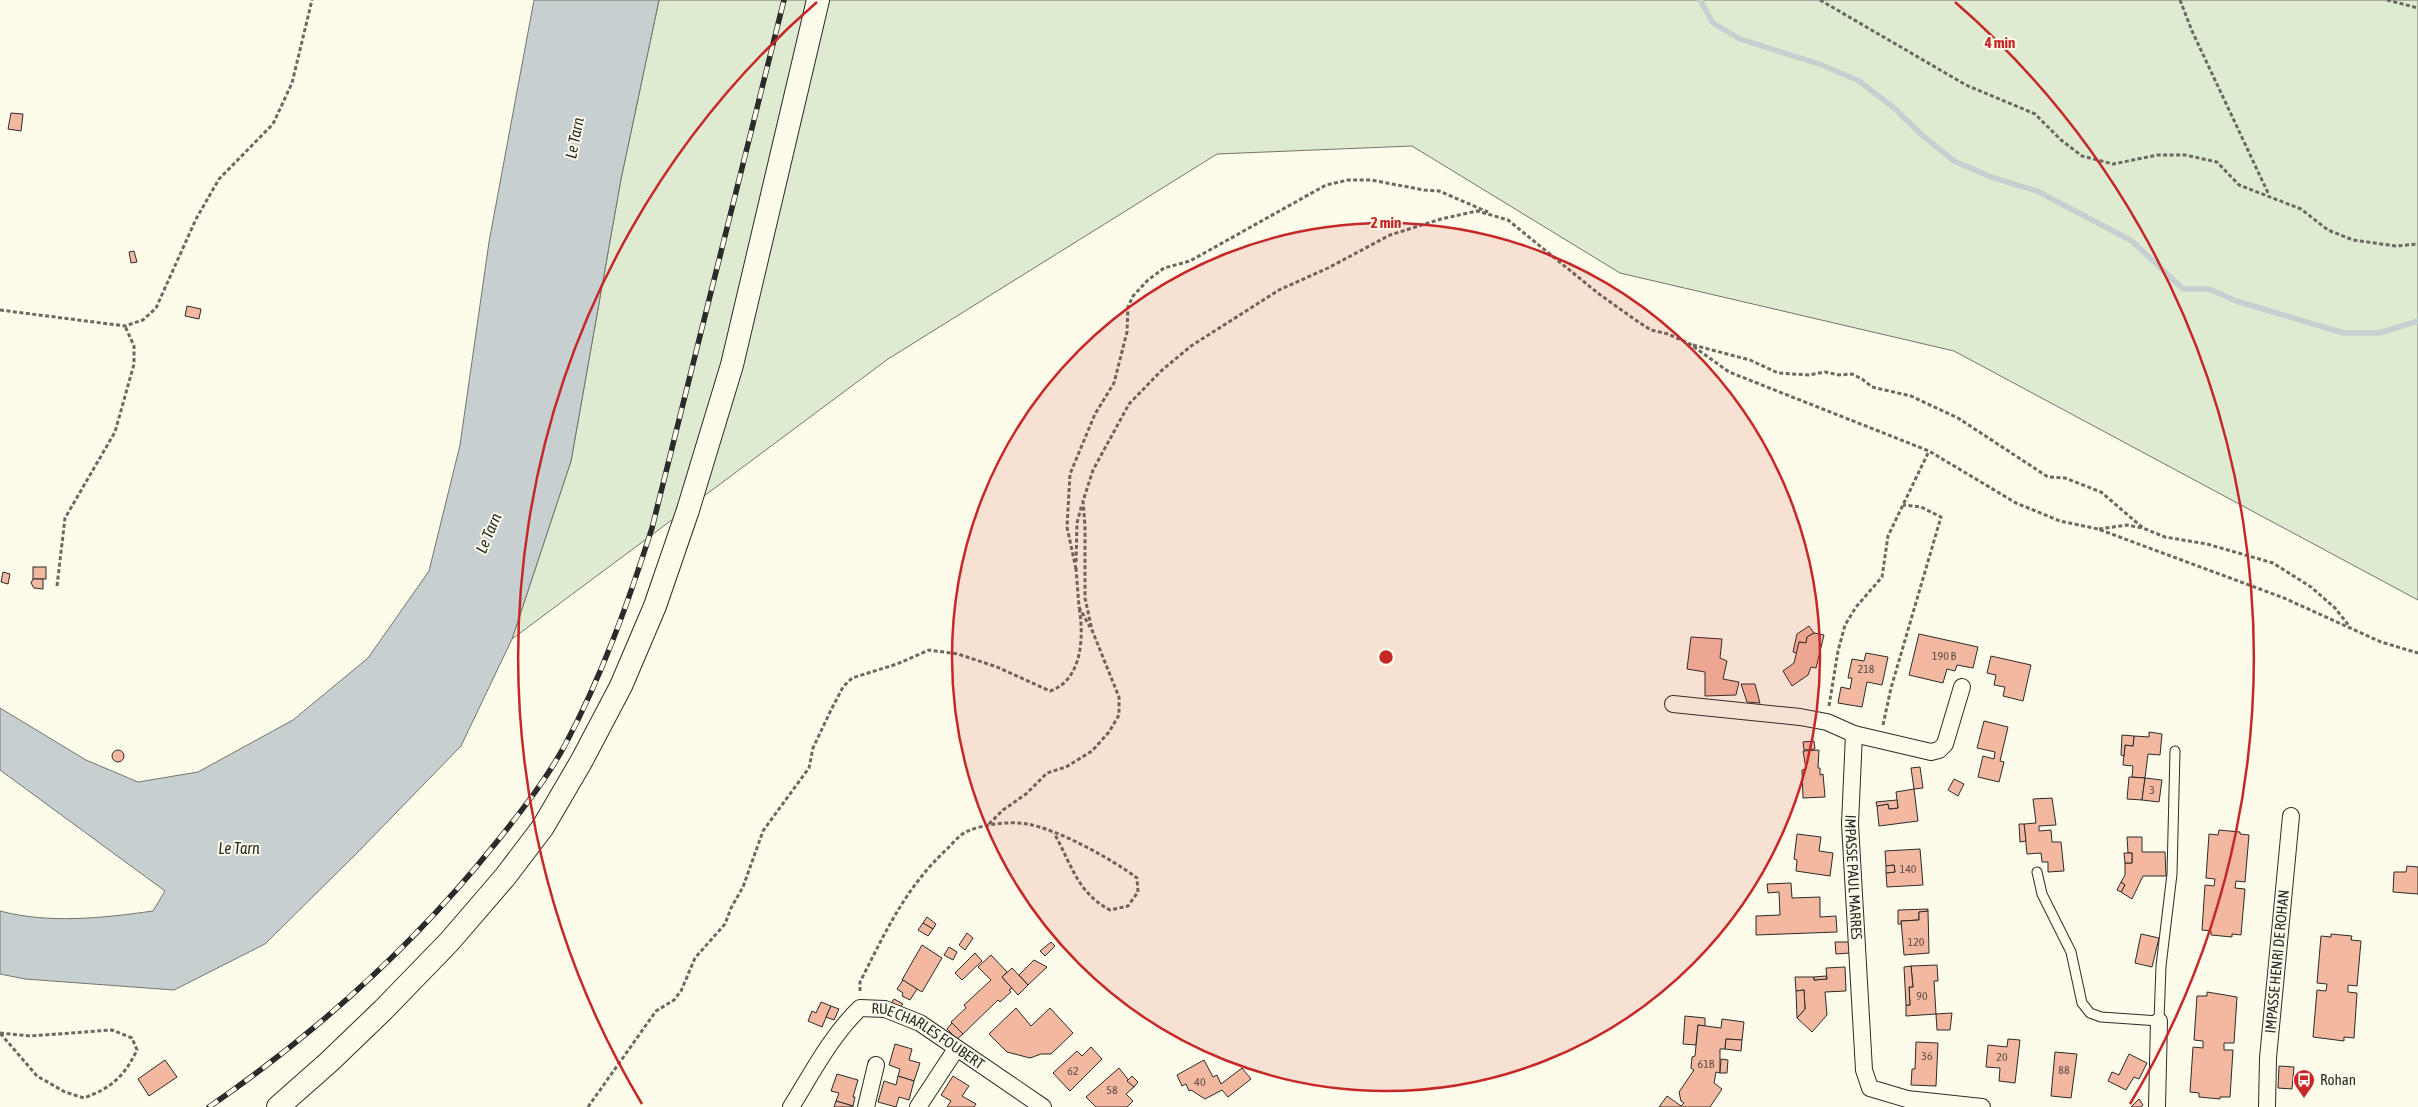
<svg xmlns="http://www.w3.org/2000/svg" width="2418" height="1107" font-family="'Asap Condensed',sans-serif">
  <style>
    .green { fill: #deebd1; stroke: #74746e }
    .water { fill: #c7d0d0; stroke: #74746e }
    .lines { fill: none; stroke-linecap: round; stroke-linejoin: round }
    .stream { stroke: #c7d0d0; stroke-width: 5.5 }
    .building { fill: #f2b8a0; stroke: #2b2b2b }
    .service-casing { stroke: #2b2b2b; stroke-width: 11 }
    .minor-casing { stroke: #2b2b2b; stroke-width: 18 }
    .secondary-casing { stroke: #2b2b2b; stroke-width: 24 }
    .path { stroke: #6a6964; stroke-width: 3; stroke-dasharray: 4 2.5; stroke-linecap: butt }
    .service { stroke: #fdfbea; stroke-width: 9 }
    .minor { stroke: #fdfbea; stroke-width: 16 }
    .secondary { stroke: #fdfbea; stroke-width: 22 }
    .rail-casing { stroke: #2b2b2b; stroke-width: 5.5 }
    .rail { stroke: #fdfbea; stroke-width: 4; stroke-dasharray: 11; stroke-linecap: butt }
    .ring { fill: none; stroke: #c62828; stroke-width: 2.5 }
    .labels { text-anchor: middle; stroke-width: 4; stroke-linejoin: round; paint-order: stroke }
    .number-label { font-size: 12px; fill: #5d4e48 }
    .street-label { font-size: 15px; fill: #2b2b2b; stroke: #fdfbea }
    .poi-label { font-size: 15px; fill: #2b2b2b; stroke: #fdfbea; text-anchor: start }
    .water-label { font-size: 16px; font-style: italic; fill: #2b2b2b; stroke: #fdfbea }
    .centre { fill: #c62828; stroke: #fdfbea; stroke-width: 2.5 }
    .ring-label { font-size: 15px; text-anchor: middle; font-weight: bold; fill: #c62828; stroke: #fdfbea; stroke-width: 4; stroke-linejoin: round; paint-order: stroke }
  </style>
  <rect width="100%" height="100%" fill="#fdfbea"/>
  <path class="green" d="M659 0H2418V600L1954 351 1620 273 1412 146 1217 154 888 359 512 639 571 461 621 179Z"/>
  <path class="water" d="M534 0H659L621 179 571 461 512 639 461 746 357 853 265 944 174 990 25 979 0 974V911C49 924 103 918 153 911L165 891 0 770V708L86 760 138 782 198 772 293 720 368 658 429 571 460 445 489 242Z"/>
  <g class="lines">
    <path class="stream" d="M1700 0 1713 23 1740 39 1822 65 1859 81 1894 108 1922 135 1954 161 1991 177 2037 191 2132 241 2183 289H2209L2236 301 2344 333H2379L2418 321"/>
  </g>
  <g class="building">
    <path d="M11 113 23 114 21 131 8 129Z"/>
    <path d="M134 251 137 262 131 263 129 252Z"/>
    <path d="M187 306 201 309 199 319 185 316Z"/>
    <rect x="33" y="567" width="13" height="12"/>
    <path d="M3 572 10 574 8 584 1 582Z"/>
    <path d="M33 579H43V589L34 588 31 583Z"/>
    <path d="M1809 626 1814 633 1807 637 1806 643 1799 642 1797 653 1793 652 1797 634Z"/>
    <path d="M1814 633 1824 635 1816 668 1811 667 1808 675 1792 686 1783 671 1794 663 1799 642 1806 643 1807 637Z"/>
    <path d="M1919 634 1978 647 1973 668 1957 665 1955 671 1947 669 1943 683 1909 675Z"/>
    <path d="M1691 637 1722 639 1720 658 1727 661 1723 679 1739 682 1736 695 1705 696V672L1687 669Z"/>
    <path d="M1866 653 1888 657 1882 685 1867 682 1862 707 1838 703 1841 687 1850 689 1852 678H1848L1852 659 1864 661Z"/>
    <path d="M1991 656 2031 665 2023 701 2003 696 2005 687 1994 685 1996 675 1987 673Z"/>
    <path d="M1741 684H1755L1760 703 1747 702Z"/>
    <path d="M1984 721 2008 727 2000 761 2004 762 1999 782 1978 777 1983 756 1994 759 1995 752 1977 748Z"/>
    <path d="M2149 732 2162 734 2160 755 2148 754 2145 778 2132 777 2133 766 2123 765 2125 745 2133 746 2134 736 2149 737Z"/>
    <path d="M2122 735 2134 736 2133 746 2125 745 2124 756 2121 755Z"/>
    <path d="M1814 741 1815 749 1804 750 1803 742Z"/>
    <circle cx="118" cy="756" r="6"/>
    <path d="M1819 750 1818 768H1820V775L1823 774 1825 797 1803 798 1802 770 1806 769 1803 751Z"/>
    <path d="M1920 767 1923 788 1914 789 1911 768Z"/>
    <path d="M2129 777 2145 778 2142 800 2127 799Z"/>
    <path d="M2145 778 2162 780 2159 802 2142 800Z"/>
    <path d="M1954 779 1964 784 1958 796 1948 790Z"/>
    <path d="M1914 789 1918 821 1879 826 1877 806 1888 804 1889 809 1898 808 1896 792Z"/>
    <path d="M2052 798 2056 825 2039 826V831L2051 830 2052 842H2061L2064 871 2048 872V862H2042L2041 853 2027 854 2024 824 2036 823 2033 799Z"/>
    <path d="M1897 800 1898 808 1889 809 1888 804 1877 806 1876 802Z"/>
    <path d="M2019 824H2024L2026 841 2020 842Z"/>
    <path d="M2219 830 2240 832V834L2249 835 2245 882 2236 881 2235 888 2245 889 2241 935 2232 934V937L2211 935V931L2202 930 2205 885 2214 886 2215 879 2206 878 2209 834 2218 835Z"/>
    <path d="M1797 834 1821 837 1819 851 1833 853 1830 876 1796 871 1797 860 1794 859Z"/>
    <path d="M2127 837H2142V852H2165L2166 876H2143L2132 899 2121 892 2125 885 2121 882 2125 875V863H2132V853H2128Z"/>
    <path d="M1920 849 1923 885 1887 887 1886 873 1895 872 1894 865 1886 866 1885 851Z"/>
    <path d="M2124 853H2132V863H2125Z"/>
    <path d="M1894 865 1895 872 1886 873V866Z"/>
    <path d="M2407 866 2418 867V894L2393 892 2394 872H2406Z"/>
    <path d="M2121 882 2125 885 2121 892 2117 890Z"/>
    <path d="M1791 883 1792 898 1820 897V917L1836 916 1837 932 1756 935V916L1780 915 1779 892 1768 893 1767 884Z"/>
    <path d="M1928 909V911L1919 912V920L1901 921 1902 924H1898V910Z"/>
    <path d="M1928 911 1929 953 1904 955 1901 921 1919 920V912Z"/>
    <path d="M927 917 936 924 933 929 923 923Z"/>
    <path d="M923 923 933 929 928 936 918 930Z"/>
    <path d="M967 933 973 938 965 950 959 945Z"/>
    <path d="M2141 934 2159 938 2152 967 2135 963Z"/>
    <path d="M2331 934 2352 936 2351 940 2361 941 2357 986 2348 985V992L2357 993 2354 1038 2344 1037V1041L2313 1037 2317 990 2326 991 2327 984 2317 983 2321 936 2331 937Z"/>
    <path d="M1051 942 1055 946 1045 956 1040 951Z"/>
    <path d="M1835 942H1849L1850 953 1836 954Z"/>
    <path d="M922 945 942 958 922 992 902 980Z"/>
    <path d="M949 947 957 952 953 960 944 955Z"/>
    <path d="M975 953 982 961 962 980 955 973Z"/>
    <path d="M991 955 1007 972 1002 977 1012 988 1009 990 1011 992 1000 1002 998 1000 963 1034 951 1022 966 1008 964 1005 991 980 978 967Z"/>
    <path d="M1034 960 1047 967 1028 985 1019 975Z"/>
    <path d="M1937 965 1938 981H1934L1936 1014 1906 1016V1005H1910L1909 987H1913L1911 966Z"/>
    <path d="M1911 966 1913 987H1909L1910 1005H1906L1904 967Z"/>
    <path d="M1845 967 1846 991 1825 992 1827 1015 1812 1032 1797 1018 1805 1009 1804 990 1796 991 1795 977H1814V980L1827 979 1826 968Z"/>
    <path d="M1012 968 1028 985 1018 995 1002 977Z"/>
    <path d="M1826 976 1827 979 1814 980V977Z"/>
    <path d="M903 980 917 989 910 1000 902 996 903 993 897 989Z"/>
    <path d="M1804 990 1805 1009 1797 1018 1796 991Z"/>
    <path d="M2207 992 2237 997 2234 1043H2224V1050H2233L2230 1097H2220V1099L2199 1097V1093L2190 1092 2193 1047 2203 1048V1041L2194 1040 2197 996H2207Z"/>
    <path d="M894 999 903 1004 899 1009 891 1004Z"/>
    <path d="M821 1002 831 1006 822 1027 808 1021 812 1011 816 1013Z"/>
    <path d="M831 1006 839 1009 834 1020 826 1017Z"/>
    <path d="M1016 1008 1031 1026 1050 1008 1073 1033 1051 1054H1041L1030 1058 1007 1052 989 1034Z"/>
    <path d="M1952 1013 1950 1030H1937L1936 1014Z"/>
    <path d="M1685 1016 1705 1018V1026L1698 1025 1696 1045 1683 1044Z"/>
    <path d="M1722 1019 1744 1022 1742 1040 1726 1039 1725 1049H1720V1073L1716 1072 1714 1083 1722 1089 1710 1107H1659L1667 1096 1681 1106 1684 1103 1681 1101 1679 1092 1694 1070 1691 1068 1692 1057 1695 1056 1698 1025 1721 1028Z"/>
    <path d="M952 1023 963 1034 957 1039 947 1029Z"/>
    <path d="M1726 1039 1742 1040 1741 1051 1725 1049Z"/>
    <path d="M2008 1039 2020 1040 2015 1083 1999 1081 2000 1068 1986 1067 1988 1045 2007 1047Z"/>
    <path d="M1916 1042 1938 1043 1936 1086 1911 1085 1912 1069H1915Z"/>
    <path d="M895 1044 912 1049 909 1060 920 1063 914 1081 898 1076 900 1069 889 1065Z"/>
    <path d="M1091 1047 1102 1059 1070 1091 1053 1073 1077 1051 1082 1056Z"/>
    <path d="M2055 1052 2077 1054 2071 1098 2051 1096Z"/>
    <path d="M2129 1054 2147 1063 2139 1079 2134 1077 2126 1090 2108 1081 2112 1072 2119 1075Z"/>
    <path d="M1721 1059 1728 1060 1727 1073H1720Z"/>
    <path d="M165 1060 177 1077 149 1096 138 1079Z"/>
    <path d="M1204 1060 1213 1077 1217 1075 1221 1084 1242 1068 1251 1079 1228 1097 1222 1090 1205 1099 1191 1090 1189 1091 1186 1084 1182 1086 1177 1075Z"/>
    <path d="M2279 1066 2294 1067 2292 1089 2278 1088Z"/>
    <path d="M1119 1068 1134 1087 1126 1094 1133 1101 1127 1107H1096L1086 1097Z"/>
    <path d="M837 1074 858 1080 853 1097H855L853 1106 836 1101 839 1093 831 1091Z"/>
    <path d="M898 1076 914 1081 909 1100 899 1097 896 1107 878 1102 884 1081 896 1085Z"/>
    <path d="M953 1076 969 1086 962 1096 976 1104 974 1107H947L951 1101 941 1095Z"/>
    <path d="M1132 1076 1138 1082 1134 1087 1127 1081Z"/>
    <path d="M2139 1099 2143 1105 2141 1107H2131Z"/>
    <path d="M836 1101 853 1106V1107H834Z"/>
  </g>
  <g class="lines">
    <g class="service-casing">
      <path id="service" d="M2037 872 2042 894 2071 952 2082 1003 2090 1013 2101 1017 2159 1021 2161 966 2172 874 2175 751"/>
    </g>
    <g class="minor-casing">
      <g id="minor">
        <path id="s1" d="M1673 704 1800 717 1827 722 1854 734 1850 824 1864 1070 1870 1088 1907 1099 1982 1107"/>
        <path d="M1854 734 1931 752 1939 750 1945 744 1962 687"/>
        <path id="s2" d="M791 1107C812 1073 831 1036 860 1008L885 1009 920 1023 1043 1107"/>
        <path d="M866 1107 876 1065"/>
        <path d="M918 1107 956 1049"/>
        <path d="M2157 1107 2159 1021"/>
        <path id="s3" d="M2267 1107 2268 1058 2291 816"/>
      </g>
    </g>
    <g class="secondary-casing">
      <path id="secondary" d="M278 1107 329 1062 383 1010 449 942 505 877 543 827 581 762 621 686 655 606 688 510 732 365 818 0"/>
    </g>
    <g class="path">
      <path d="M1820 0 1966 85 2035 114 2061 140 2082 156 2113 164 2158 155H2185L2217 162 2239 185 2301 209 2328 230 2353 240 2396 246 2418 244"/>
      <path d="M2180 0 2192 31 2269 195"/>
      <path d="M2387 0 2418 8"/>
      <path d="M0 310 125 326 143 320 156 308 196 219 219 179 273 124 292 83 312 0"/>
      <path d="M1693 345 1750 360 1778 373 1809 375 1825 372 1839 375 1852 374 1862 379 1872 387 1911 396 1958 418 2048 477 2065 478 2101 492 2143 528 2165 537 2207 544 2273 563 2311 587 2335 608 2350 627"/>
      <path d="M2099 529 2127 525 2142 528"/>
      <path d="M1076 562 1077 523 1082 504"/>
      <path d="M1076 568 1079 607 1090 627"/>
      <path d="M1076 569 1067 527 1070 474 1095 414 1114 383 1127 332 1128 307 1133 296 1148 280 1164 268 1190 261 1326 185 1348 180H1371L1424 190 1439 191 1488 212"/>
      <path d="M57 586 65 518 115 432 134 364V346L125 326"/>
      <path d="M1829 706 1838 651 1845 625 1856 607 1882 577 1888 536 1929 451"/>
      <path d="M1883 725 1891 688 1941 517 1921 507 1903 505"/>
      <path d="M989 824 1003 810 1026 794 1047 773 1066 767 1092 751 1109 732 1119 715V697L1092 630 1085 598V526L1083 501 1093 470 1129 404 1161 371 1191 346 1279 290 1328 268 1390 235 1441 219 1477 211 1508 220 1599 294 1637 321 1651 330 1668 334 1690 344 1729 372 1929 451 2016 503 2060 521 2098 529 2284 598 2381 642 2418 653"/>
      <path d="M860 991V982C886 931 905 888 948 848 953 843 960 834 968 831 985 824 1009 821 1028 824 1061 831 1110 858 1137 878L1138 892 1128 906 1110 910C1077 893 1071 863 1054 833"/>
      <path d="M0 1033 30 1036 112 1030 132 1038 137 1050C124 1077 111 1088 84 1098L65 1092 37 1076 0 1033"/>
      <path d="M588 1107 656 1011 674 1000 681 991 695 958 725 924 731 908 743 887 763 831 809 768 813 748 831 710 843 687 852 678 897 664 929 650 958 654 997 667 1050 691C1083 680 1084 635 1079 607"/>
    </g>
    <use href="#service" class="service"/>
    <use href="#minor" class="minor"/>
    <use href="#secondary" class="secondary"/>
    <g class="rail-casing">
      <path id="rail" d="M209 1107C315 1034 414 945 495 844 520 813 546 780 565 745 602 676 628 603 652 528L784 0"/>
    </g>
    <use href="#rail" class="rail"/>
  </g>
  <circle cx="1386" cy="657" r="434" fill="#c62828" fill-opacity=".12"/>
  <g class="ring">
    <circle cx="1386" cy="657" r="434"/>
    <path d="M642 1104A868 868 0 0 1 817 2M1955 2A868 868 0 0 1 2130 1104"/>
  </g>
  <defs>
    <g id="bus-pin" transform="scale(1.125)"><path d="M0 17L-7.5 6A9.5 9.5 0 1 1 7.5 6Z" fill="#c62828" stroke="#fdfbea"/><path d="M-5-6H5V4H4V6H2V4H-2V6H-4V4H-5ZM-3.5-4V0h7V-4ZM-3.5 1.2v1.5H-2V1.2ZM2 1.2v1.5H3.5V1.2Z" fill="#fff"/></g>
  </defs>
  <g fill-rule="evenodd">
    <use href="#bus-pin" x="2304" y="1080"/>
  </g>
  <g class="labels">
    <g class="number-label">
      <text x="1944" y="660">190 B</text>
      <text x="1866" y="673">218</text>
      <text x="2152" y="794">3</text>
      <text x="1908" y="873">140</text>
      <text x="1916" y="946">120</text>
      <text x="1922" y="1000">90</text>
      <text x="1927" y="1060">36</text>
      <text x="2002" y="1061">20</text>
      <text x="1706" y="1068">61B</text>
      <text x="2064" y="1074">88</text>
      <text x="1073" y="1075">62</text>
      <text x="1200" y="1086">40</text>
      <text x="1112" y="1094">58</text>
    </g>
    <g class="street-label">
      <text dy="5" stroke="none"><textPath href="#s1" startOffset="328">IMPASSE PAUL MARRES</textPath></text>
      <text dy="5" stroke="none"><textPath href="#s3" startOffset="146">IMPASSE HENRI DE ROHAN</textPath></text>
      <text dy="5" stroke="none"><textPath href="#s2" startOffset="196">RUE CHARLES FOUBERT</textPath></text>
    </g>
    <g class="poi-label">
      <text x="2320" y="1085">Rohan</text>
    </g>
    <g class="water-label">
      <text transform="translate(574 138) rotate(-79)" y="6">Le Tarn</text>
      <text transform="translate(488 533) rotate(-67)" y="6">Le Tarn</text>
      <text x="239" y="854">Le Tarn</text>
    </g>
  </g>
  <circle cx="1386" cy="657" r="8" class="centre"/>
  <g class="ring-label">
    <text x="2000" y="48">4 min</text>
    <text x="1386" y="228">2 min</text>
  </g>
</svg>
